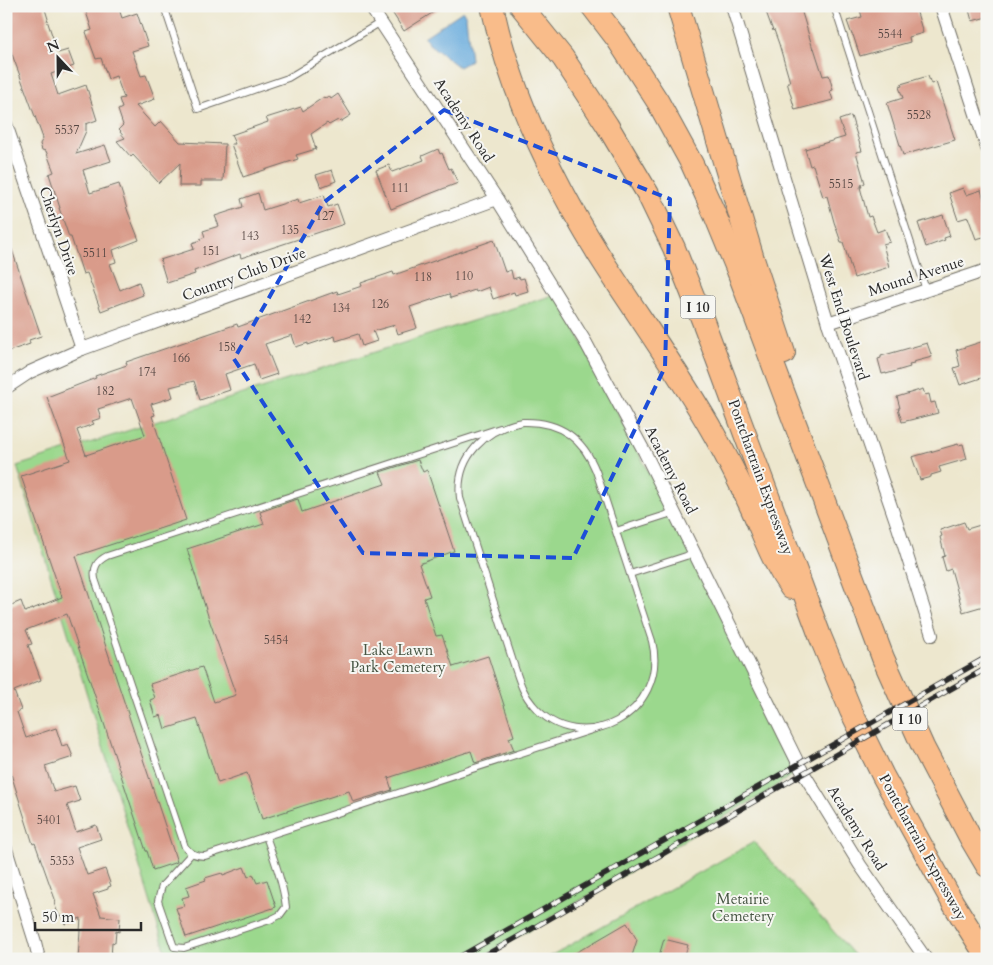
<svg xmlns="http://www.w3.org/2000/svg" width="993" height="965" font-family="Cardo,serif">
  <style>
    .green { fill: #9bd88d; stroke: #63825c }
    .water { fill: #67abdd; stroke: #496b84 }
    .building { fill: #d99b8a; fill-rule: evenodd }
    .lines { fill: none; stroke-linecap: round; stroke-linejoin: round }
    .service-casing { stroke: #6f6d64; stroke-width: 8 }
    .minor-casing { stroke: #6f6d64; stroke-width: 14 }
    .motorway-casing { stroke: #6f6d64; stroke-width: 24 }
    .service { stroke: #fff; stroke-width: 6 }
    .minor { stroke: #fff; stroke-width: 12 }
    .motorway { stroke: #f9bc8a; stroke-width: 22 }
    .rail-casing { stroke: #2b2b2b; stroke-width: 5.5 }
    .rail { stroke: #f6f6f2; stroke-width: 4; stroke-dasharray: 11; stroke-linecap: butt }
    .marked { fill: none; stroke: #1d4ed8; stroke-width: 4; stroke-dasharray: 10 6; stroke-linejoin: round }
    .labels { text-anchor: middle; stroke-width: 4; stroke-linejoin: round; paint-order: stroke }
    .number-label { font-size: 12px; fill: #564743 }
    .shield { fill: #f6f6f2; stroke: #686867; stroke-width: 1 }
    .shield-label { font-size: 14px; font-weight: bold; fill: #2b2b2b }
    .street-label { font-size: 15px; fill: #2b2b2b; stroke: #f6f6f2 }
    .park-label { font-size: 15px; fill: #475644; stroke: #f6f6f2 }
  </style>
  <rect width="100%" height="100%" fill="#f6f6f2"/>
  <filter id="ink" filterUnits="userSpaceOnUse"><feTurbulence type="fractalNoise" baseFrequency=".02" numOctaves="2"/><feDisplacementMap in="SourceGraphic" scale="10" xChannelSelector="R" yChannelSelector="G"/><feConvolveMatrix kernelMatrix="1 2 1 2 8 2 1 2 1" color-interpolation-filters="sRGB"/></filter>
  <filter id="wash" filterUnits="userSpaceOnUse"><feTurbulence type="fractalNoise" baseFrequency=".0096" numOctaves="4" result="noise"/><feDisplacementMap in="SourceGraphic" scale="20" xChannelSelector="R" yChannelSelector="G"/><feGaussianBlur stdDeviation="1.12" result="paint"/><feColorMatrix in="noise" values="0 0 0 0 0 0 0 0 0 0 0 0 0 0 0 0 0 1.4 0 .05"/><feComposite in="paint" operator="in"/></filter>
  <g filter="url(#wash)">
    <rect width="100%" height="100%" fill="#ede7ce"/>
    <g class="green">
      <path d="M557 294 801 769 764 794 479 959H168L17 466Z"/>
      <path d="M754 842 858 959H545Z"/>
    </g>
    <path class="water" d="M463 11 466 17 471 60 459 67 429 44 424 37Z"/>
    <g id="blocks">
      <g class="building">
        <path d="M21 6H44L48 19 47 20 58 53 68 50 74 66 51 74 58 95 86 85 97 120 86 124V131L76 154 105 145 111 161 83 170 90 193 119 184 128 212 139 240 113 250 116 262 110 264 120 290 139 282 143 295 101 311 87 273 83 274 71 237H69L59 208H60L49 174 54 172 46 151 42 150 40 144 43 138 6 38V11Z"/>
        <path d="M84 6H118L122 18 137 13 148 46 132 51 141 76 146 75 155 99 136 106 155 127 161 121 180 142 225 144 223 181H201V186H179L180 163 159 183 133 155 131 157 117 141 125 138 120 132 121 131 119 129 123 125 118 110 122 108 119 99 124 98 116 76 108 79 101 58 96 59 86 32 92 30Z"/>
        <path d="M388 6H443L404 31Z"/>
        <path d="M772 6H800L813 49 814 48 823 76 829 75 833 90 830 91 833 100 795 110 787 82H790L779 44 774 30 773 31 765 9Z"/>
        <path d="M859 6H915L923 33 909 37 910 42 860 56 853 35H852L847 21 862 17Z"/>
        <path d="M968 6H987V17L972 21Z"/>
        <path d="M928 76 931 84 936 82 955 140 903 155 887 103 903 98 899 87 902 86 901 84Z"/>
        <path d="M338 94 351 115 340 122 338 120 329 125 327 123 311 134 316 149 296 155 298 159 243 177 231 144H235L231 135 268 122 266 118 301 107 303 111 324 97 325 98 329 96 331 99Z"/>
        <path d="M851 116 862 151 856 152 865 183 861 185 862 187H860L868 217 871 216 877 232 885 229 890 242 883 244 889 267 854 278 843 242H841L834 222 827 196 823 197 813 165 810 166 805 149 845 137 839 120Z"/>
        <path d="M438 149 440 154 442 153 449 169 451 168 458 183 391 209 376 170 389 165 392 172 424 160 422 156Z"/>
        <path d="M332 170 336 181 321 187 316 175Z"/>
        <path d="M963 188 966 195 981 190 987 209V236L976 239 968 217 958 220 949 193Z"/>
        <path d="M258 193 263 210 298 199 299 203 324 195 328 207 337 204 344 224 241 258 240 254 194 271 195 274 167 283 160 260 194 249 192 243 201 240 200 239 205 237 203 231 219 226 215 216 243 207 241 199Z"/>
        <path d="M943 215 950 236 944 238 945 240 926 247 918 223Z"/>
        <path d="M6 238H8L41 336 29 340 30 344 6 352Z"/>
        <path d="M494 240 505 272 511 270 513 279 519 277 520 279 524 278 528 291 515 295 514 292 493 299 489 287 476 292 475 290 451 298 449 294 410 307 417 328 398 334 395 325 373 331 377 341 362 346 358 334 336 341 335 336 308 345V343L296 347 292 335 265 344 277 374 259 380 254 364 225 374 230 390 200 400 194 381 170 387 173 397 151 404 155 415 152 416 186 520 76 556 177 862 153 870 147 851H146L92 687 67 614 26 630 32 644 28 645 41 680 14 691 21 710 17 712 26 738 56 728 62 746 68 744 73 757 45 766 54 792 75 786 80 801 67 805 76 832 96 825 101 839 77 847 87 875 105 869 111 886 108 887V889L93 894 101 916 120 918 119 932 116 931 115 943 112 942 111 959 78 958 81 918 65 924 61 915 59 916 54 903 56 902 35 843 33 844 6 758V612H11L9 606 21 601 25 612 62 597 21 476 70 460 47 397 96 378 95 376 127 365 126 362 237 324 238 327 337 291 338 294 362 286 361 283 393 272 394 275ZM132 398 145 435 86 455 77 430 94 424 92 421 101 418 98 409Z"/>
        <path d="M987 340V376L960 385 954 368 960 366 956 350Z"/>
        <path d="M927 343 932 357 913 362 914 364 909 365 910 367 886 374V373L882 374 878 359 881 358V356Z"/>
        <path d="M923 389 925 395 929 394 931 403 935 402 938 413 902 422 898 408H900L897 397Z"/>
        <path d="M958 444V445L963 444 967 459 939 467 941 472 931 475V477L920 480 912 457Z"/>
        <path d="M418 460 423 472 427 470 454 551 419 564 430 596 424 598 436 636 442 635 453 667 488 656 514 736 509 738 514 750 475 763 471 751 388 778 392 790 353 802 349 791 262 819 247 773 218 783 197 719 165 729 161 715 155 717 150 700 155 698 150 684 202 667 214 702 236 695 210 622 187 549 264 524 260 512 291 501 298 499 302 512 385 484 380 472Z"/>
        <path d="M964 522 967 529 987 523V562L983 563 987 575V605L963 612 951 569 946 571 942 557 945 556 940 537 942 536 940 530Z"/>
        <path d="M244 867 248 877 253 874 257 883 267 880 276 907 186 937 176 908 184 906 182 898 189 896 186 887 206 880 205 878 222 873 223 875Z"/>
        <path d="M627 923 637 940 631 959H565Z"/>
        <path d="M664 939 688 945 684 959H658Z"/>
      </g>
    </g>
  </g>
  <g filter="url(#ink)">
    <use href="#blocks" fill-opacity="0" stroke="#6f6d64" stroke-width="1"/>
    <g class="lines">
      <g class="service-casing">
        <g id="service">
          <path d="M164 6 198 109 288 78 381 22"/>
          <path d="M834 6 926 290"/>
          <path d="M523 422C559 421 583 438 596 471L652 641C670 713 580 761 533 705 524 695 520 683 516 671L460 498C455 458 485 428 523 422Z"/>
          <path d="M500 428 107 556C97 561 93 567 95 579L185 847C191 854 196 856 205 856L601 727"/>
          <path d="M616 531 666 515 674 511"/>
          <path d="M630 574 686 556 694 552"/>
          <path d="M191 854 162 886 160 893 158 901 174 947 184 948 270 920 280 915 286 907C283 883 274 859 266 836"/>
        </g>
      </g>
      <g class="minor-casing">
        <g id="minor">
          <path d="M370 6 497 199 586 343 644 451 801 769 860 865 926 959"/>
          <path d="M732 6 828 323 898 527 932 635"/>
          <path d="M941 6 987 148"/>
          <path d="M6 124 82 349"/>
          <path d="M828 323 987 270"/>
          <path d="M6 388 30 372 82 349 497 199"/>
          <path d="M6 849 35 942 39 959"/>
        </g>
      </g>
      <g class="motorway-casing">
        <g id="motorway">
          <path d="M492 6C511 94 552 179 599 255 637 315 680 373 715 436 728 459 740 483 751 507 760 526 767 547 777 565 781 573 786 581 791 588"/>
          <path d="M521 6 563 58 607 125 648 194 674 248 703 321 820 636 851 711 883 776 953 903 987 957"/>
          <path d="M592 6 618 40 658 102 692 164 715 215 738 271 883 658 923 747 971 839 987 866"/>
          <path d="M678 6 753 259 784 353"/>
        </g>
      </g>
      <use href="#service" class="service"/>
      <use href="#minor" class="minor"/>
      <use href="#motorway" class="motorway"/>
      <g class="rail-casing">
        <g id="rail">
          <path d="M456 959 987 657"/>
          <path d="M479 959 987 668"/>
        </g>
      </g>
      <use href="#rail" class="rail"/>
    </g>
  </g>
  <path class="marked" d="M444 110 670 199 665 367 573 558 363 553 234 359 323 203Z"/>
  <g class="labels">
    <g class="number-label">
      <text x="890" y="38">5544</text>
      <text x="919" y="119">5528</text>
      <text x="67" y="134">5537</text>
      <text x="841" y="188">5515</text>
      <text x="400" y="192">111</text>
      <text x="325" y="220">127</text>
      <text x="290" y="234">135</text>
      <text x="250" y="240">143</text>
      <text x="211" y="255">151</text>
      <text x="95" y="257">5511</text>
      <text x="464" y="280">110</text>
      <text x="423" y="281">118</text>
      <text x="380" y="308">126</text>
      <text x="341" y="312">134</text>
      <text x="302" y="323">142</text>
      <text x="227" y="351">158</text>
      <text x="181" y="362">166</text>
      <text x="147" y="376">174</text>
      <text x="105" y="395">182</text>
      <text x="276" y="644">5454</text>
      <text x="49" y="824">5401</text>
      <text x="62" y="865">5353</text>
    </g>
    <g class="shield">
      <rect x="680.5" y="295.5" width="35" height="23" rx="4"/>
      <rect x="892.5" y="707.5" width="35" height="23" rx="4"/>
    </g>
    <g class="shield-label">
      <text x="698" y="312">I 10</text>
      <text x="910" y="724">I 10</text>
    </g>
    <g class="street-label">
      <text transform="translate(464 120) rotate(57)" y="5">Academy Road</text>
      <text transform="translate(59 231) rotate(71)" y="5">Cherlyn Drive</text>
      <text transform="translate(244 274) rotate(-20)" y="5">Country Club Drive</text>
      <text transform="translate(916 276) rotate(-18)" y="5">Mound Avenue</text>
      <text transform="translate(844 317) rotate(72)" y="5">West End Boulevard</text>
      <text transform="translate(671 470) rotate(63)" y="5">Academy Road</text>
      <text transform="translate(761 477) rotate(70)" y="5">Pontchartrain Expressway</text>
      <text transform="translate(857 828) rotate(58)" y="5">Academy Road</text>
      <text transform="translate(923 847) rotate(61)" y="5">Pontchartrain Expressway</text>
    </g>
    <g class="park-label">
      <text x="398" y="655">Lake Lawn<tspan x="398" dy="17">Park Cemetery</tspan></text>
      <text x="743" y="904">Metairie<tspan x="743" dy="17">Cemetery</tspan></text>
    </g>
  </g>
  <rect width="993" height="965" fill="none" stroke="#f6f6f2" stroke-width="25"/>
  <g transform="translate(58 58) rotate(338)" stroke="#f6f6f2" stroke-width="4" paint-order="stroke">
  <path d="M0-4L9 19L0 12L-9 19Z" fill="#2b2b2b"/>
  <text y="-8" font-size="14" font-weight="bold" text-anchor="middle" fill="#2b2b2b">N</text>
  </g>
  <path d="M35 922v8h106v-8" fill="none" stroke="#2b2b2b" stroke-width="2.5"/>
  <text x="42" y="922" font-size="15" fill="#2b2b2b" stroke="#f6f6f2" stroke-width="4" paint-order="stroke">50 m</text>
</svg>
